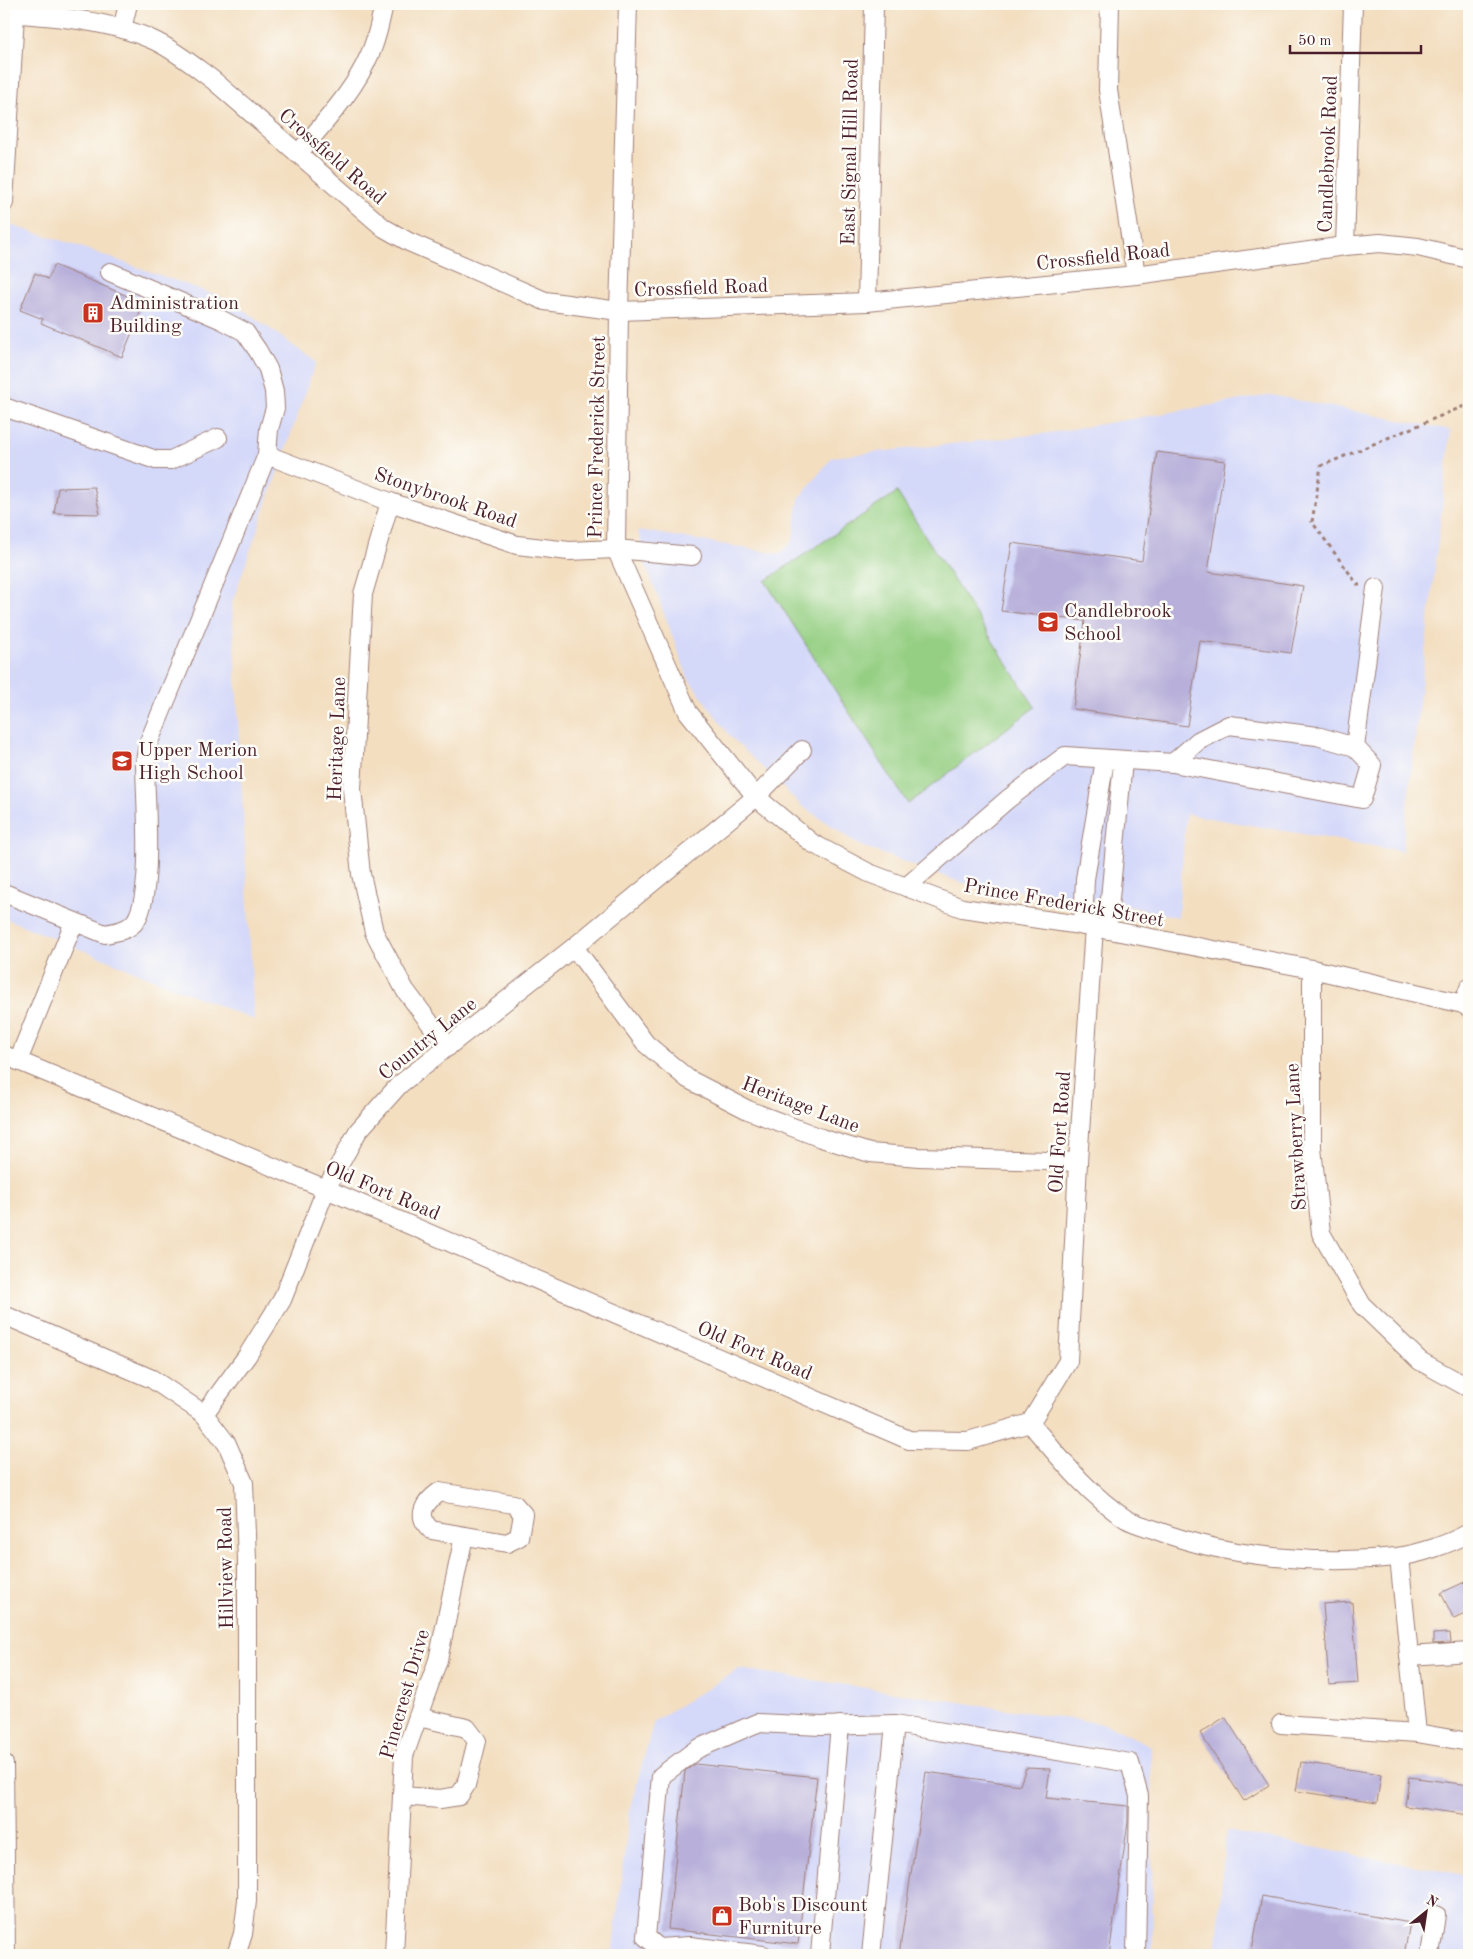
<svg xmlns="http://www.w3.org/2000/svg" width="1473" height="1959" font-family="'Old Standard TT',serif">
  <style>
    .built { fill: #d4d8f9 }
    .green { fill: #95cf83; stroke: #707757 }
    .building { fill: #b8b0da }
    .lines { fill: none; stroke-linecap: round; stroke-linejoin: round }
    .minor-casing { stroke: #9e7e76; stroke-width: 20 }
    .path { stroke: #9e7e76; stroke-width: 3; stroke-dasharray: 4 4; stroke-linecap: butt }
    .minor { stroke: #fff; stroke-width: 18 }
    .labels { text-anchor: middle; stroke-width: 5; stroke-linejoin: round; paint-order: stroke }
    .street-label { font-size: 20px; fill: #4a1f2b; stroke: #fdfcf7 }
    .poi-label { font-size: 20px; fill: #4a1f2b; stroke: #fdfcf7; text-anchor: start }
  </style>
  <rect width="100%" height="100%" fill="#fdfcf7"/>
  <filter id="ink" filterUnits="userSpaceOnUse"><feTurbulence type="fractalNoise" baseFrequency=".02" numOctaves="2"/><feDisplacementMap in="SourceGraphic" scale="10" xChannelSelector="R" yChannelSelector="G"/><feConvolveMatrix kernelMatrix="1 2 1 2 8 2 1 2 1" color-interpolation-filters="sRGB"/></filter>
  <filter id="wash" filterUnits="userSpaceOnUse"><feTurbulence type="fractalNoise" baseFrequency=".0096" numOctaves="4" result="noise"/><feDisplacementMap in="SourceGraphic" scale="20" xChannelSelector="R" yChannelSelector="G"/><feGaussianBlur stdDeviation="1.12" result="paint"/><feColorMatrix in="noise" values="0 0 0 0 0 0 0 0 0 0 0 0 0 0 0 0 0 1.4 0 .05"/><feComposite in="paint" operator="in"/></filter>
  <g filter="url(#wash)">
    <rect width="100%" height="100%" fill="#f3dec0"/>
    <g class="built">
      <path d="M4 223 69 243 230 300 316 362 232 603 254 1020 4 918Z"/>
      <path d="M1271 395 1451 430 1402 851 1186 814 1178 917 1123 905 962 883 861 846 802 806 730 736 688 678 646 565 638 530 780 554 793 540 799 499 832 457 1049 433Z"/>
      <path d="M739 1669 1106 1724 1151 1746 1153 1955H612L630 1808 654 1721Z"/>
      <path d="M1226 1831 1469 1876V1955H1216Z"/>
    </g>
    <path class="green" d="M897 492 1035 707 908 804 765 581Z"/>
    <g id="blocks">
      <g class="building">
        <path d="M54 265 144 303 122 357 41 323 43 319 20 310 35 273 48 279Z"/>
        <path d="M1157 452 1225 461 1208 572 1303 586 1291 653 1200 641 1187 726 1073 709 1085 621 1001 611 1012 543 1142 561Z"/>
        <path d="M94 487 100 514 54 513 58 488Z"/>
        <path d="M1469 1580V1612L1454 1619 1441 1593Z"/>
        <path d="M1352 1602 1358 1683 1329 1685 1323 1604Z"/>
        <path d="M1450 1633 1451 1643 1433 1644V1634Z"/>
        <path d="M1225 1717 1269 1785 1244 1801 1200 1733Z"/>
        <path d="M1301 1762 1381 1774 1377 1803 1296 1791Z"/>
        <path d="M695 1764 817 1777 798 1944 668 1929 685 1771Z"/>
        <path d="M1026 1768 1050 1769 1046 1798 1128 1806V1822L1109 1955H899L926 1772 1020 1785Z"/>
        <path d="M1409 1777 1469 1785V1815L1405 1806Z"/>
        <path d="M1262 1896 1410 1923 1404 1955H1251Z"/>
      </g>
    </g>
  </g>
  <g filter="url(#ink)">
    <use href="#blocks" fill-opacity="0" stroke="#9e7e76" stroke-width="1"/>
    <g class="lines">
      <g class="minor-casing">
        <g id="minor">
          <path d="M628 4 619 311 616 549 688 712 756 797 812 843 869 873 962 908 1094 927 1312 969 1463 1004 1469 1008"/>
          <path d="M1110 4 1108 90 1136 275"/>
          <path d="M4 13C52 16 111 20 155 41 176 51 194 66 213 80L384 228 409 242 545 301 619 311 867 302 1136 275 1345 246 1380 243 1418 247 1469 259"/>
          <path d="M122 29 128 4"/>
          <path d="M298 154C323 123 353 93 369 56 377 40 380 22 384 4"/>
          <path d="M4 203 15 14"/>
          <path d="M1345 246 1353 4"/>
          <path d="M867 302 874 4"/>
          <path d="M4 407 156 460H171L218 438"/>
          <path d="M267 455 390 502 517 545 569 551 616 549 692 556"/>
          <path d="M390 502 363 594 352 789 361 874 374 932 405 990 448 1047"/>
          <path d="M1355 747 1376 588"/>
          <path d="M906 887 1008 799 1065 756 1173 763 1362 799 1372 765 1355 747 1317 736 1229 725 1198 741 1173 763"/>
          <path d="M4 893 105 934C116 932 130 930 136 920 154 892 145 798 145 762L148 744 267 455 269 429 275 408 274 391 268 369 258 351 245 332 220 319 110 272"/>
          <path d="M1083 926 1085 879 1105 760"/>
          <path d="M1107 930 1123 761"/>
          <path d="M574 947 646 1044 688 1079 748 1110 821 1138 870 1153 919 1157 1078 1162"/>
          <path d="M1312 969V1148L1321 1233 1362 1305 1420 1361 1469 1388"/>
          <path d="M1463 1004 1469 988"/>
          <path d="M4 1055 326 1189 909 1440 968 1441 1030 1423 1068 1361 1078 1162 1094 927"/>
          <path d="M18 1061 74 922"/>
          <path d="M4 1315 152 1379 204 1414 227 1444 244 1483 247 1560V1901L243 1934 236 1955"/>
          <path d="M204 1414 247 1356 282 1300 326 1189 358 1131 399 1085 574 947 756 797 802 750"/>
          <path d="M1030 1423C1059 1457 1088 1494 1126 1519 1135 1524 1148 1527 1158 1531 1229 1558 1322 1565 1397 1557 1420 1554 1449 1544 1469 1533"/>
          <path d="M439 1492 514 1504 523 1514 519 1537 507 1543 431 1530C415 1515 425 1502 439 1492Z"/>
          <path d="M1399 1557 1417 1733 1469 1742"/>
          <path d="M1409 1656 1469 1652"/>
          <path d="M1281 1724 1417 1733"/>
          <path d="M4 1764 6 1955"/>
          <path d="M402 1796 440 1799 459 1796 466 1785 477 1741 467 1728 418 1717"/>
          <path d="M690 1946 659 1948 646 1937 661 1776 697 1749 757 1723 821 1726 895 1724"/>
          <path d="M394 1955 404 1756 438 1660 464 1536"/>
          <path d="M689 1955 690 1946 763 1955"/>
          <path d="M820 1955 840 1725"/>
          <path d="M871 1955 895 1724 1130 1763 1139 1796 1136 1955"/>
          <path d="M1430 1955 1436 1915"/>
        </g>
      </g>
      <path class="path" d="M1360 585H1358L1312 522 1321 466 1469 404"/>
      <use href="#minor" class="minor"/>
    </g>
  </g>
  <defs>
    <g id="building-square" transform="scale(1.125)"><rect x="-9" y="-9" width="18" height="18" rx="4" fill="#c8321e" stroke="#fdfcf7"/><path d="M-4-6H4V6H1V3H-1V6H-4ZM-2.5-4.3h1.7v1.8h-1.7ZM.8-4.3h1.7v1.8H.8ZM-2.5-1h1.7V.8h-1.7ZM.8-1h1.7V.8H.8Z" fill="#fff"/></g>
    <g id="school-square" transform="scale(1.125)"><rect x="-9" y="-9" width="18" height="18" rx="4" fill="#c8321e" stroke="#fdfcf7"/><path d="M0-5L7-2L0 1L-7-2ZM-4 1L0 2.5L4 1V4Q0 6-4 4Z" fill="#fff"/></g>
    <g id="shop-square" transform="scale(1.125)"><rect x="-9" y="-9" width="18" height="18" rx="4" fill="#c8321e" stroke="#fdfcf7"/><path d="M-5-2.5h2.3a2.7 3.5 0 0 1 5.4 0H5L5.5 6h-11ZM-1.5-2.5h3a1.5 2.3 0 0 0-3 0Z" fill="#fff"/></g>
  </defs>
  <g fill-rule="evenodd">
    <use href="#building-square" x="93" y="313"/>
    <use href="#school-square" x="1048" y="622"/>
    <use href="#school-square" x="122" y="761"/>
    <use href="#shop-square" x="722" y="1916"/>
  </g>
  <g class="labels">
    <g class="street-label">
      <text transform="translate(849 152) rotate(-89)" y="7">East Signal Hill Road</text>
      <text transform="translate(1327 154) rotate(-88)" y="7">Candlebrook Road</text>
      <text transform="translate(333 156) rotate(41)" y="7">Crossfield Road</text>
      <text transform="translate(1103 256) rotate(-6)" y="7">Crossfield Road</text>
      <text transform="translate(701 287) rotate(-2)" y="7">Crossfield Road</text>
      <text transform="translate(596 437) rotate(-89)" y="7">Prince Frederick Street</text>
      <text transform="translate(446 497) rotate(19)" y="7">Stonybrook Road</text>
      <text transform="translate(336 739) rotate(-88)" y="7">Heritage Lane</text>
      <text transform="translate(1064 902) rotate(10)" y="7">Prince Frederick Street</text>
      <text transform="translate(427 1038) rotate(-39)" y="7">Country Lane</text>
      <text transform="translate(801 1104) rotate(21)" y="7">Heritage Lane</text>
      <text transform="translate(1059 1132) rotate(-86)" y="7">Old Fort Road</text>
      <text transform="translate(1295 1137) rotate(-93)" y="7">Strawberry Lane</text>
      <text transform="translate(383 1190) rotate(23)" y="7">Old Fort Road</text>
      <text transform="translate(755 1350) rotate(23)" y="7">Old Fort Road</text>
      <text transform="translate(225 1568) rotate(-91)" y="7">Hillview Road</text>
      <text transform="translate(404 1694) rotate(-74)" y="7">Pinecrest Drive</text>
    </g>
    <g class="poi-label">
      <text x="109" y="309">Administration<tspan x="109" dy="23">Building</tspan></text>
      <text x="1064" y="617">Candlebrook<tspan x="1064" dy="23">School</tspan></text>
      <text x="138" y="756">Upper Merion<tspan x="138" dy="23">High School</tspan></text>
      <text x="738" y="1911">Bob's Discount<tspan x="738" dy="23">Furniture</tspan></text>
    </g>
  </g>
  <rect width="1473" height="1959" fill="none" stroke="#fdfcf7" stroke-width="20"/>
  <g transform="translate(1426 1912) rotate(30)" stroke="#fdfcf7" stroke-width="4" paint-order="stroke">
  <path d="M0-4L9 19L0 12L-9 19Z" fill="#4a1f2b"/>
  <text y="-8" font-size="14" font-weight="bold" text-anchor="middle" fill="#4a1f2b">N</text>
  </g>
  <path d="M1290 45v8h131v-8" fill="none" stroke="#4a1f2b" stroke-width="2.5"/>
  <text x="1298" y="45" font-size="15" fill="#4a1f2b" stroke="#fdfcf7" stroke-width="4" paint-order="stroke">50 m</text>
</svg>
